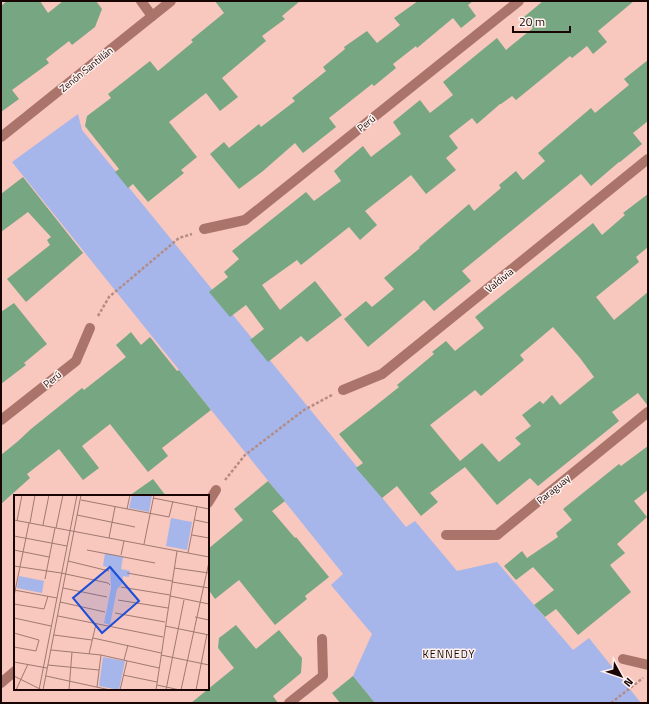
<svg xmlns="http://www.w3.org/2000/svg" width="649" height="704" font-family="'Titillium Web',sans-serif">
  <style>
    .green { fill: #a6b6eb }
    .building { fill: #77a682; fill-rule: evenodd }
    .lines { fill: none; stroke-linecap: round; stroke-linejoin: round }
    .path { stroke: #b48c85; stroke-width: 2.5; stroke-dasharray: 3 2; stroke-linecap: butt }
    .minor { stroke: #aa746a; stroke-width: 10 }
    .labels { text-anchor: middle; stroke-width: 3; stroke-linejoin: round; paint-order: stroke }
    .street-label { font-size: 10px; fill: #190604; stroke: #fff2ef }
    .neighbourhood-label { font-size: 11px; letter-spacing: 1px; fill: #190604; stroke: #fff2ef }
    .inset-road { fill: none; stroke: #9f7a73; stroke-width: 1 }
    .view { fill: #1d4ed8; fill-opacity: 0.15; stroke: #1d4ed8; stroke-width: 2 }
    .inset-edge { fill: none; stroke: #190604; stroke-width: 2 }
  </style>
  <rect width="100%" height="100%" fill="#f8c7bd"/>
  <path class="green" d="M78 114 82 130 406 527 415 521 457 571 497 562 573 650 589 638 641 703H375L353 676 372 634 331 585 343 574 12 162Z"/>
  <g class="building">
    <path d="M7 1H40L48 13 63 1H96L102 9 95 27 72 45 69 41 46 59 49 63 12 90 19 99 1 112V6Z"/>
    <path d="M215 1H300L282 16 285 19 262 36 266 41 222 78 238 97 220 111 206 93 169 122 197 157 181 170 184 173 148 202 133 184 128 188 115 172 119 169 85 126 87 116 111 98 108 94 150 61 158 71 193 42 191 40 224 13Z"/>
    <path d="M418 1H473L468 5 476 16 461 28 453 18 417 48 416 46 393 64 396 68 374 86 372 84 329 118 336 127 303 153 295 143 263 171 239 189 210 154 224 142 229 148 259 124 261 127 295 101 292 98 326 71 323 67 345 49 344 47 367 31 377 43 400 25 394 18Z"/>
    <path d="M543 1H634L598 31 607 42 593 54 587 46 572 58 570 56 516 100 512 96 501 104H500L477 124 472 118 449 136 458 148 446 158 456 170 426 194 411 175 365 211 377 225 360 240 349 227 301 265 297 260 262 285 280 310 315 281 342 315 307 342 301 336 268 362 250 340 264 329 246 305 230 317 209 292 228 277 224 272 239 259 232 251 306 192 314 201 341 181 334 171 344 162 363 146 371 157 401 134 393 122 420 100 430 113 453 95 443 82 497 38 506 50 533 28 524 17Z"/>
    <path d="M648 60V121L633 133 642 144 620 162H619L591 186 581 174 462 271 471 281 456 293 434 311 424 300 368 347 344 319 366 301 372 307 394 289 384 278 420 248 419 247 469 204 474 211 501 188 499 185 516 171 523 180 545 161 538 153 591 108 595 113 629 85 624 79Z"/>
    <path d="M23 177 83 253 26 302 7 279 50 245 47 240 51 237 28 212 1 232V194Z"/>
    <path d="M648 194V247L636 257 639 262 596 297 614 320 648 292V406L638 393 612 412 619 421 538 486 530 478 497 505 465 467 430 493 438 502 421 516 397 486 382 498 356 468 363 463 339 434 374 407 399 387 397 385 434 354 432 352 446 341 455 351 484 328 475 317 593 223 602 235 625 215 623 213ZM553 327 580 358 594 377 560 405 552 395 543 404 540 401 522 415 531 426 515 438 521 444 499 462 482 443 460 461 430 425 475 390 481 396 524 360 520 355Z"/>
    <path d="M14 303 47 344 24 363 26 365 1 384V312Z"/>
    <path d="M131 332 141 345 150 337 177 371 179 370 211 410 162 448 168 456 148 472 110 424 82 446 99 468 83 480 59 449 27 474 30 478 1 504V455L17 442 31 429 82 388 84 390 126 357 116 345Z"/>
    <path d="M648 446V490L634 501 647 517 617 544 625 553 610 565 631 592 578 635 556 609 545 617 534 605 554 590 533 567 516 580 504 566 522 551 527 558 558 537 556 533 572 520 563 509 619 464 621 466Z"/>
    <path d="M153 479 166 496H129Z"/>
    <path d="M268 481 285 501 272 511 295 538 296 537 329 577 305 596 307 599 275 625 239 580 215 599 208 589V549L243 520 234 509Z"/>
    <path d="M236 625 256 649 279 630 302 658 301 673 273 696 278 703H191L234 668 218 648 219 638Z"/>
    <path d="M353 676 375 703H340L332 693Z"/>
  </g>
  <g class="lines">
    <g class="path">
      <path d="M98 316 109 297 179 238 192 234"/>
      <path d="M225 480 245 455 304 410 332 395"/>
      <path d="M611 703 643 678"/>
    </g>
    <g class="minor">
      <path d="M141 1 152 16"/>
      <path d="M1 137 171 1"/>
      <path d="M204 229 245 220 519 1"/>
      <path d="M343 390 382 374 648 159"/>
      <path d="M1 420 76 361 90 328"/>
      <path d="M208 503 216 490"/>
      <path d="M446 535H497L648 412"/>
      <path d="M623 659 648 665"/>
      <path d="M1 683 15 671"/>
      <path d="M289 703 323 676 322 639"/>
    </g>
  </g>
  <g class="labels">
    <g class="street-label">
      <text transform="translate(86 69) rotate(-39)" y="4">Zenón Santillán</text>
      <text transform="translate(366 123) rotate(-39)" y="4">Perú</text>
      <text transform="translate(499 280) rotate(-39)" y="4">Valdivia</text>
      <text transform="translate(52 379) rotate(-39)" y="4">Perú</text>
      <text transform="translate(553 489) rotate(-39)" y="4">Paraguay</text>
    </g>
    <g class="neighbourhood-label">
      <text x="449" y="658">KENNEDY</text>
    </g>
  </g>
  <g transform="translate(14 495)">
    <rect width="195" height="195" fill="#f8c7bd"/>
    <path d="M118 0H138L135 17 115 13ZM157 23 178 27 173 55 152 51ZM91 58 109 62 107 74 116 76 115 82 109 81 108 89 103 94 96 130 90 128 97 93 96 73 89 71ZM5 81 30 86 28 98 3 93ZM89 162 111 166 105 195 85 191Z" fill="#a6b6eb"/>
    <path class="inset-road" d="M139 3 195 14M67 5 155 22 159 6M113 14 116 0M63 20 121 32M0 25 195 62M181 25 195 28M3 26 8 0M16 28 21 0M29 30 35 0M42 33 49 0M178 40 195 43M0 41 53 51M95 43 101 12M130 49 140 0M0 55 35 62M73 55 141 68M174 58 183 11M107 60 110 46M54 66 95 76M0 71 47 78 94 88 96 90M160 73 195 78M113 78 158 86M31 84 41 33M158 87 195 93M107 92 156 100M49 93 93 102M0 95 43 103M0 101 15 28M156 101 195 109M104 105 154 113M46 107 91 117M0 109 30 114 34 101M101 118 151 127M44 121 149 142M181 122 195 125M0 123 37 131M151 131 195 140M0 138 25 145 22 156 0 152M40 140 78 145M79 143 147 158M37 155 87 160 145 173M75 159 82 129M147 160 195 170M110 165 114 150M0 167 33 173M34 170 85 175M109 180 143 187M0 181 28 195M32 181 96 195M143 190 166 195M83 192 87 160M2 195 14 169M25 195 63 0M29 195 67 0M55 195 58 157M106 195 113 166M142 195 163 56M152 195 170 105M167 195 195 67M182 195 193 139"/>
    <path class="view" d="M96 72 125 106 88 138 59 103Z"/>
    <rect width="195" height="195" class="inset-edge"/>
  </g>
  <rect width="649" height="704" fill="none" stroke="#190604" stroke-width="4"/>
  <g transform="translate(621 676) rotate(130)" stroke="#fff2ef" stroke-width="3" paint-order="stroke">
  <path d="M0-3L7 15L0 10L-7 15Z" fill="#190604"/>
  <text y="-6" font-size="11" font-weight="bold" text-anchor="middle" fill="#190604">N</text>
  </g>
  <path d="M513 26v6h57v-6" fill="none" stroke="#190604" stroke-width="2"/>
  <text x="519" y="26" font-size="12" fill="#190604" stroke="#fff2ef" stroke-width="3" paint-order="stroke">20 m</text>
</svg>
